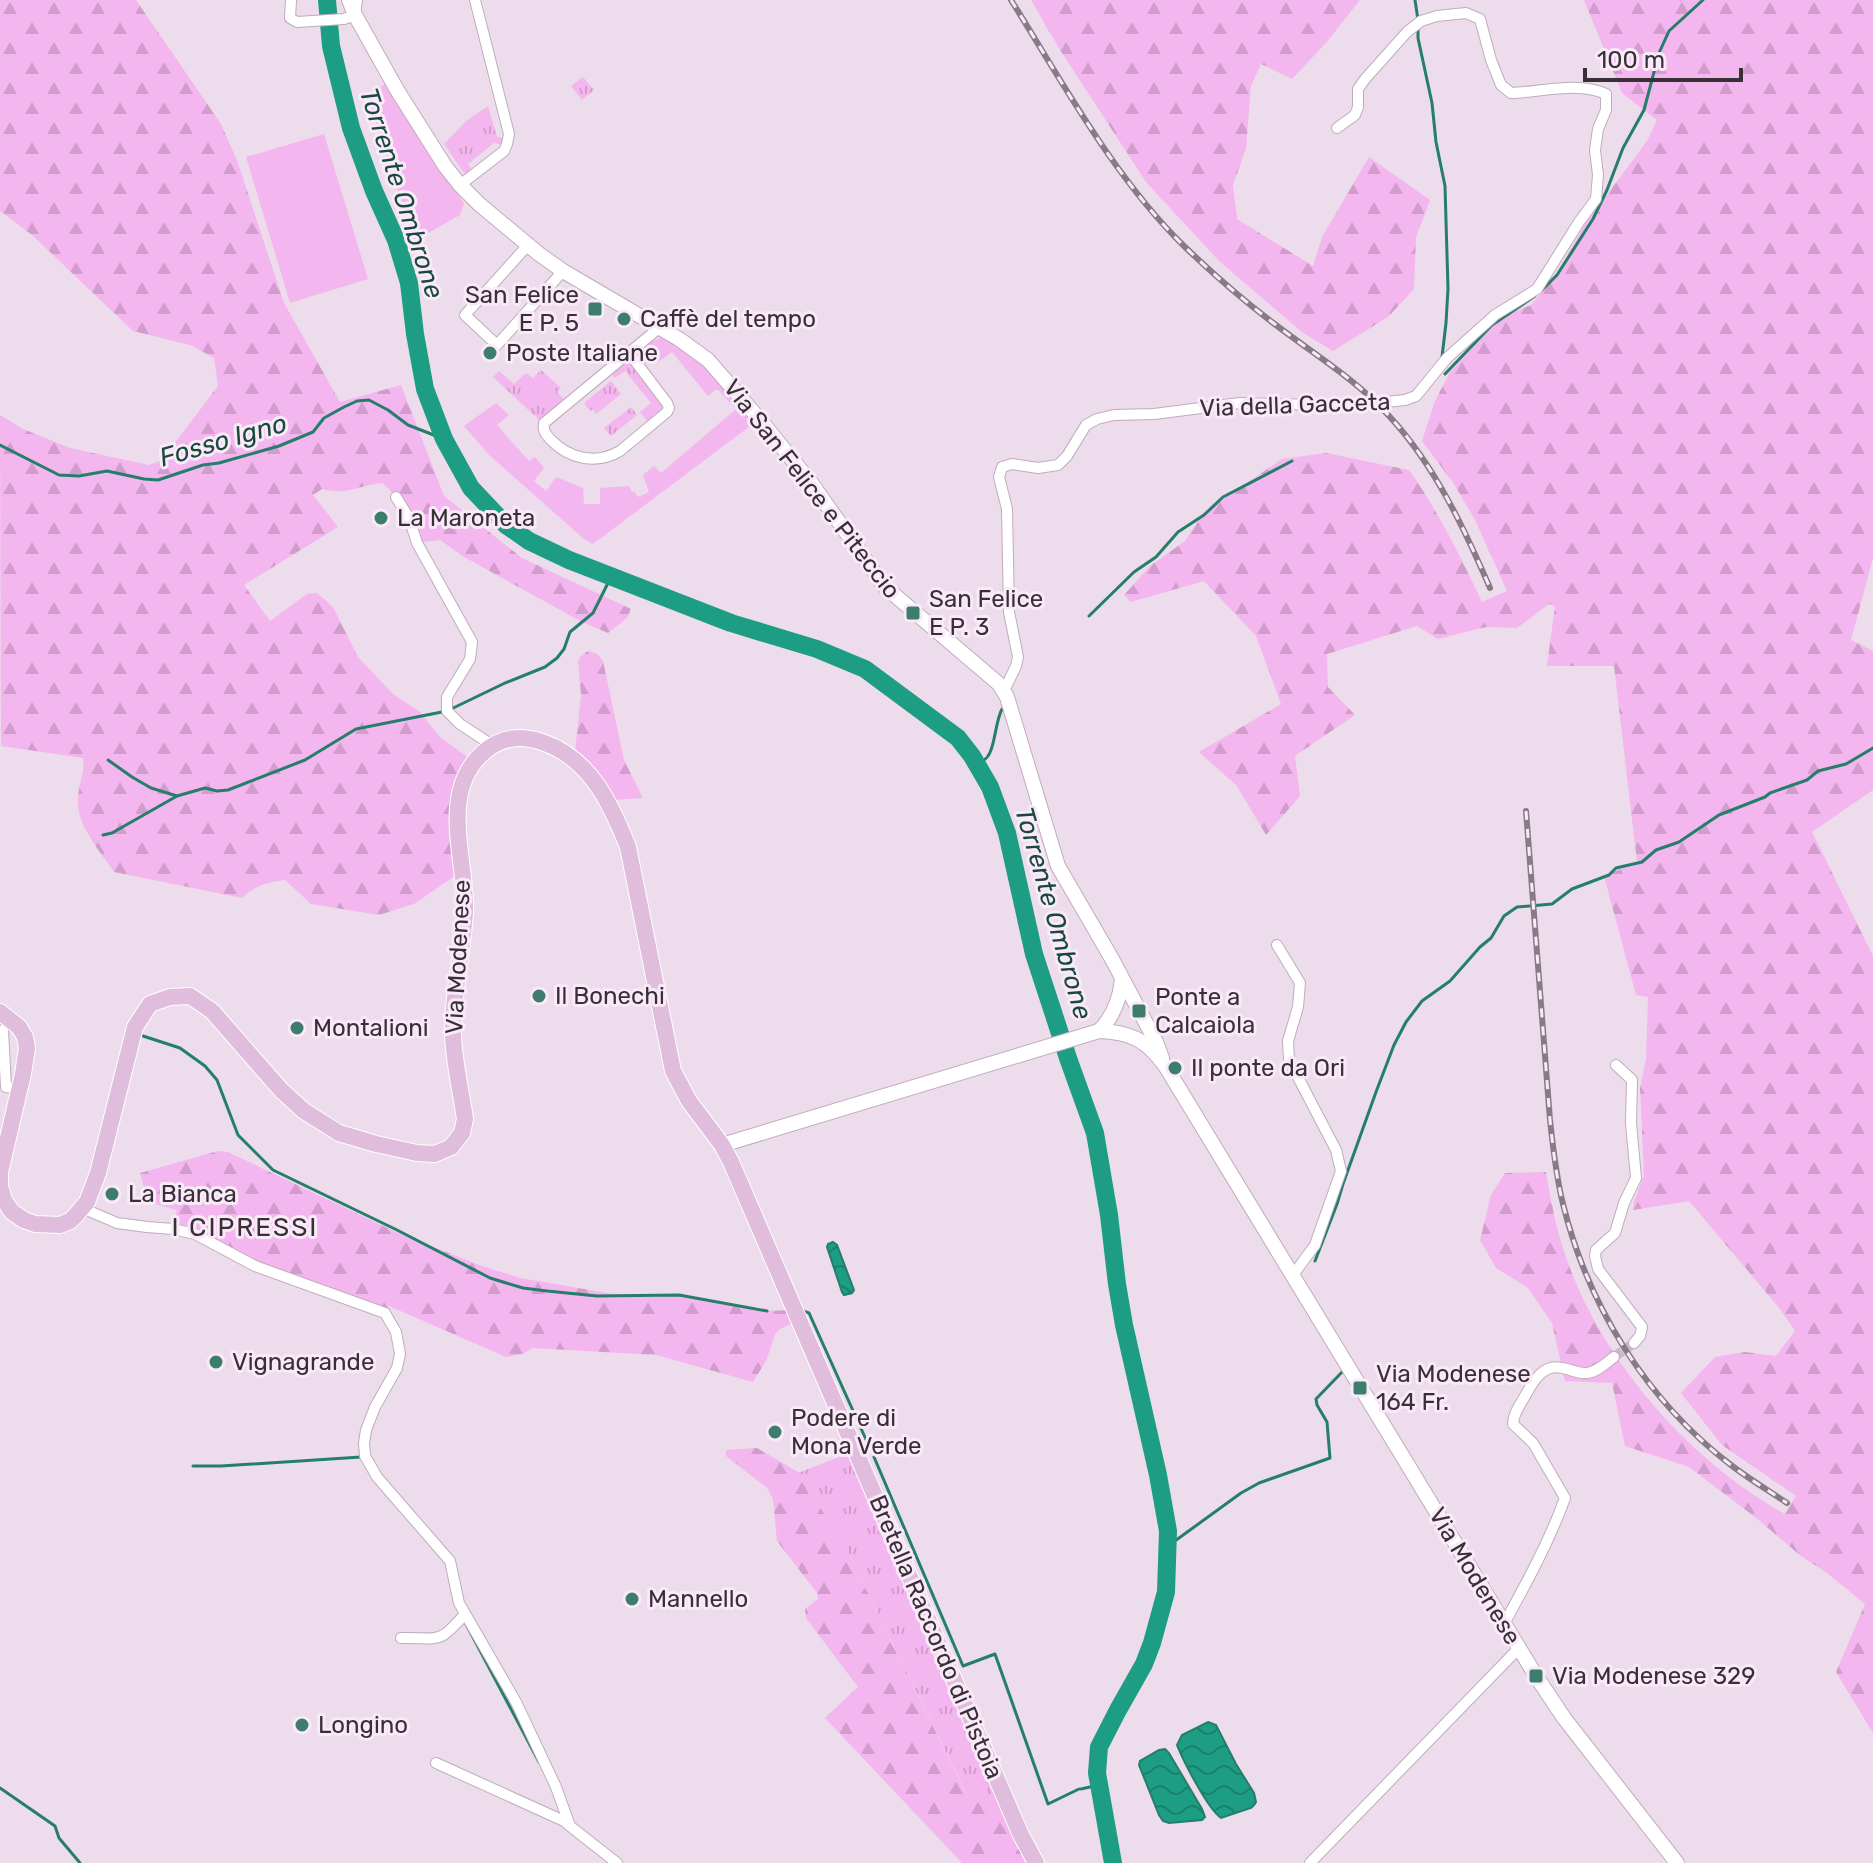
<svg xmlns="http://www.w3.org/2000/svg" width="1873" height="1863" font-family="Rubik,sans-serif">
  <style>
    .grass { fill: url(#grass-tufts) }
    .forest { fill: url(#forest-firs) }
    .green { fill: #f4b6ee }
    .water { fill: url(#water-waves); stroke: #257d6c; stroke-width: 2 }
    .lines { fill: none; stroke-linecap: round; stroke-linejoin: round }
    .stream { stroke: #257d6c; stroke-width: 3 }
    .river { stroke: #1d9d83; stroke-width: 18 }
    .street-tunnel { stroke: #c9bac7; stroke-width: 10; stroke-dasharray: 10 5; stroke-linecap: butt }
    .street-casing { stroke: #beadbc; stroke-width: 12 }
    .secondary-casing { stroke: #beadbc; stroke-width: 16 }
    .primary-casing { stroke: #fff; stroke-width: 18 }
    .street { stroke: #fff; stroke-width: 10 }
    .secondary { stroke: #fff; stroke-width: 14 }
    .primary { stroke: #e0bcdd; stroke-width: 16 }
    .rail-casing { stroke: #877c86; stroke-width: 6 }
    .rail { stroke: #fae9f8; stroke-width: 3; stroke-dasharray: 9; stroke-linecap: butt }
    .poi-dot { fill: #3d7d6c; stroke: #fae9f8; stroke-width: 3 }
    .labels { text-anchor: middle; stroke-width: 6; stroke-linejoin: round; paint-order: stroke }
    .poi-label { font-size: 24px; fill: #373136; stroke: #fae9f8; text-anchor: start }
    .street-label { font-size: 24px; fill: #373136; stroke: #fae9f8 }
    .water-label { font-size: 26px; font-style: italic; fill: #17493d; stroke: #fae9f8 }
    .neighbourhood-label { font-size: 26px; letter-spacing: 2px; fill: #373136; stroke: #fae9f8 }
  </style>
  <defs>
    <pattern id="grass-tufts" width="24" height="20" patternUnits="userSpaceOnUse" patternTransform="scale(2)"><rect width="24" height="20" fill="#f4b6ee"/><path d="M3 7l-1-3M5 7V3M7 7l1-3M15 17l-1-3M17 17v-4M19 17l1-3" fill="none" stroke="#d29dcd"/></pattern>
    <pattern id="forest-firs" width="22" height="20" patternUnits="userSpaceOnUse" patternTransform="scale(2)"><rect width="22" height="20" fill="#f4b6ee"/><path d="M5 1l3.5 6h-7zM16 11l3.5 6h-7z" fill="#d29dcd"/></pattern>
    <pattern id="water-waves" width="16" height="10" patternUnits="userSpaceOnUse" patternTransform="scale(2)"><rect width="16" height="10" fill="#1d9d83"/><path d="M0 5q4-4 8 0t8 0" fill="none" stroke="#1a816c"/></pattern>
  </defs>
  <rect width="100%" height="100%" fill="#eddceb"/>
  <g class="grass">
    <path d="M583 77 594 90 582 100 571 86Z"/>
    <path d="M488 106 497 137 505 138 503 145 494 143 468 164 471 169 469 173H464L444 144 466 121Z"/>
    <path d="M629 362 664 407 648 422 640 412 651 403 625 371 615 378 611 373 624 363Z"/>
    <path d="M541 370 561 388 557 392 564 399 539 420 493 377 499 371 514 384 526 373 533 378Z"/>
    <path d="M611 381 621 394 596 414 593 409 590 411 584 403Z"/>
    <path d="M631 407 637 415 611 436 604 428Z"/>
    <path d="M849 1453 1005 1816 969 1799 846 1548 798 1473Z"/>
  </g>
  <g class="forest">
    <path d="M0 0H136L221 124 237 160 284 303 340 402 401 385 444 496 522 558 631 609 627 618 608 633 582 622 464 557 440 540 417 543 396 497 383 483C357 485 349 496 322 489L313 495 338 527 244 585 270 621 307 594 317 593 333 607 358 657 393 694 420 712 440 737 473 761 465 778 462 871 414 904 379 915 311 904 285 880C266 883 256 885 242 898L114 872C100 851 75 824 78 797 79 783 85 771 83 758L1 746 0 415 23 429 70 448 149 465 162 460 218 386 214 358 190 345 133 331 32 235 0 211Z"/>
    <path d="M1031 0H1360L1326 43 1292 79 1261 64 1251 86 1246 148 1233 185 1237 219 1313 266 1322 237 1369 157 1430 200 1416 237 1414 289 1388 317 1333 351 1303 333 1219 261 1146 182 1060 50Z"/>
    <path d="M1584 0H1873V558L1851 640 1873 651V790L1812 832 1873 956V1733L1836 1672 1865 1604 1827 1573 1801 1556 1755 1517 1689 1467 1625 1446 1612 1383 1565 1381 1552 1323 1528 1288 1496 1268 1480 1240 1491 1195 1505 1173 1546 1172C1551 1199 1555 1225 1564 1251 1598 1357 1688 1460 1785 1514L1796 1496 1722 1445 1681 1393 1715 1357 1745 1352 1776 1356 1795 1331 1780 1309 1689 1201 1633 1210 1634 1202 1644 1175 1640 1088 1646 1059 1648 997 1636 995 1604 876 1637 862 1614 666H1547L1555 606 1549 604 1517 628 1486 627 1438 639 1417 626 1327 654 1328 687 1355 715 1295 756 1300 796 1266 835 1237 786 1199 752 1281 704 1256 636 1204 581 1131 602 1124 595 1150 566 1185 541 1204 512 1282 459 1326 453 1409 470C1439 512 1460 556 1482 602L1507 591 1476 522 1454 484 1422 441 1435 401 1449 374 1498 318 1531 305 1556 276 1583 227 1647 141 1657 120 1622 93Z"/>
    <path d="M588 651 597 654 603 661 624 760 643 798 614 800 575 752 581 695 578 662 580 657Z"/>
    <path d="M218 1151 228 1152 396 1232 479 1265 520 1278 613 1294 679 1295 761 1311 795 1310 800 1320 780 1329 775 1334 767 1359 753 1382 656 1355 533 1348 523 1354 506 1357 389 1306 385 1313 173 1229 177 1210 148 1202 140 1173Z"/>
    <path d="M757 1448 798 1472 846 1548 968 1798 1005 1816 1028 1863H962L825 1718 858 1687 806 1618 805 1609 818 1599 817 1593 777 1541 773 1499 767 1488 726 1456V1450Z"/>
  </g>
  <g class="green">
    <path d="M385 84 432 159 464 203 460 215 414 241 367 95Z"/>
    <path d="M324 134 368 279 290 303 246 157Z"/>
    <path d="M660 338 668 340 707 367 754 423 593 544 584 539 489 455 464 426 496 403 509 415 497 425 529 461 535 457 544 468 534 481 546 491 556 477 583 488 584 504H600V488L629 486 632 492 634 491 638 497 649 492 643 475 654 466 661 473 736 409 718 390H715L708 396 672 352 657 363 653 359 645 364 641 358 640 350 649 343Z"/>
  </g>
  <g class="water">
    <path d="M833 1242 837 1245 854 1290 852 1293 844 1295 842 1292 827 1247 828 1244Z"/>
    <path d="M1208 1722 1216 1725 1236 1764 1254 1793 1256 1802 1254 1805 1251 1808 1221 1818C1207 1808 1184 1762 1177 1745L1182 1735Z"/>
    <path d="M1165 1749 1169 1753 1202 1809 1205 1817 1202 1820 1169 1823 1163 1821 1159 1815 1139 1765 1140 1761 1159 1750Z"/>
  </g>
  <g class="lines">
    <g class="stream">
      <path d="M1415 0 1418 20"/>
      <path d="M1418 27V38L1432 103 1436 142 1445 186 1448 289 1446 323 1442 357"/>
      <path d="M1541 291 1557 275 1593 219 1607 190 1623 148 1644 110 1659 53 1669 31 1703 0"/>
      <path d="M1445 374 1492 325 1535 296"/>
      <path d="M0 445 59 475 79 476 107 471 144 479 158 480 203 465 219 463 279 446 313 432 324 418 344 407 357 401 369 400 388 410 408 425 444 439"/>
      <path d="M1089 616 1134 572 1156 557 1178 532 1204 515 1223 497 1292 461"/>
      <path d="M108 760 132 777 151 788 177 796 205 788 217 791 228 790 305 760 356 729 447 711 505 683 545 667 557 658 564 649 570 632 593 613 611 577"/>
      <path d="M977 766C978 765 988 757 988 756 995 748 995 722 1002 709"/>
      <path d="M103 835 112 833 177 796"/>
      <path d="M143 1036 180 1048 205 1066 217 1080 238 1135 273 1170 397 1230 490 1278 523 1288 547 1291 597 1296 679 1295 767 1311"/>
      <path d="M1315 1261 1337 1204 1343 1184 1376 1092 1394 1045 1406 1022 1422 1001 1450 981 1480 947 1491 938 1504 916 1517 907 1552 904 1572 889 1609 875 1616 868 1642 862 1656 850 1679 842 1719 815 1765 797 1770 793 1807 780 1818 771 1846 764 1873 748"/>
      <path d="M803 1311 809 1313 868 1444"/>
      <path d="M874 1457 963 1666 995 1654 1048 1804 1079 1789"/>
      <path d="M193 1466H221L361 1457"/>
      <path d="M1168 1546 1241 1493 1259 1483 1330 1458 1327 1422 1317 1405 1316 1399 1344 1370"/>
      <path d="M466 1624 539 1762"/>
      <path d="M0 1788 55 1826 59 1838 80 1863"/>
      <path d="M1081 1789 1099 1785"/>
    </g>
    <path class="river" d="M327 0 331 46 351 128 374 191 396 240 409 283 415 334 425 389 444 439 471 488 506 525 529 541 569 560 731 623 817 649 865 669 958 738 972 756 990 787 1007 833 1034 954 1069 1061 1095 1133 1109 1215 1117 1284 1124 1325 1158 1475 1168 1531 1166 1592 1152 1643 1144 1664 1118 1710 1099 1747 1097 1773 1113 1863"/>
    <path class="street-tunnel" d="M1614 1357 1634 1343"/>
    <g class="street-casing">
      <g id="street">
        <path d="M291 0 290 18 297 22 344 19 355 15 357 0"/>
        <path d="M460 185 504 151 507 144 509 134 475 0"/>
        <path d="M528 245 465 315 497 345 563 271"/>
        <path d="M629 353 667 403 669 408 667 412 620 451C596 465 569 459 550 439 545 433 543 431 544 423L659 328"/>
        <path d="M396 497 409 518 417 543 472 642 470 659 447 697V711L460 724 492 745"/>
        <path d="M1004 691 1016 666 1018 657 1009 612 1007 509 999 477 1002 467 1012 464 1038 468 1058 465 1067 456 1086 425 1097 419 1114 415 1154 414 1240 403 1349 406 1405 400 1416 396 1447 358 1495 315 1537 289 1579 222 1596 199 1598 175 1595 150 1598 129 1606 110V94C1577 81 1542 92 1511 93L1501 85 1491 60 1480 19 1466 13 1437 16 1421 21 1407 32 1365 79 1358 89V107L1355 115 1337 128"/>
        <path d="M1277 945 1300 983 1298 1007 1288 1041 1289 1060 1336 1150 1341 1171 1315 1245 1293 1275"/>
        <path d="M3 1030 6 1087 19 1089"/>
        <path d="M1616 1065 1632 1080 1631 1123 1636 1178 1624 1203 1615 1233 1596 1250 1595 1256 1598 1269 1642 1327 1640 1336 1634 1343"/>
        <path d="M82 1208 117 1223 147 1227 173 1229 195 1234 255 1266 385 1313 396 1332 400 1354 397 1368 375 1407 366 1430 364 1443 365 1456 377 1477 450 1561 459 1603 516 1702 556 1787 570 1826 617 1863"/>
        <path d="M1504 1624C1527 1582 1549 1542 1565 1498L1533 1443 1513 1424C1513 1414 1520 1405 1525 1396 1533 1382 1543 1363 1562 1368 1570 1369 1578 1374 1587 1373 1597 1372 1606 1363 1614 1357"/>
        <path d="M401 1638C440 1637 437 1646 465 1614"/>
        <path d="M436 1763 564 1821 570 1826"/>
        <path d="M1310 1863 1519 1648"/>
      </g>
    </g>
    <g class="secondary-casing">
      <g id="secondary">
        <path d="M349 0 355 15 397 90 445 166 460 185 479 204 539 254 563 271 679 339 708 360 761 421 812 484 884 586 999 684 1007 697 1058 866 1112 959 1156 1042 1162 1058"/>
        <path d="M1099 1031C1113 1017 1120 999 1122 979"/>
        <path d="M722 1145 1099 1031C1131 1032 1147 1040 1166 1067L1536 1676 1564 1718 1677 1863"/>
      </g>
    </g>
    <g class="primary-casing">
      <path id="primary" d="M0 1012 19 1027 25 1037 27 1048 23 1074 0 1172V1186L4 1200 12 1212 24 1220 35 1224 60 1225 70 1221 76 1215 87 1202 98 1173 135 1027 150 1004 170 997 190 996 212 1011 281 1090 304 1111 339 1133 376 1144 417 1153 435 1154 451 1147 462 1133 465 1119C461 1091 454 1063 453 1035 452 1023 454 1010 455 998 458 970 463 941 465 913 467 860 437 791 485 751 502 737 522 735 542 742 590 758 611 804 628 847L673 1071 689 1101 722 1145 731 1162 1021 1835 1036 1863"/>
    </g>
    <use href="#street" class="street"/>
    <use href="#secondary" class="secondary"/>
    <use href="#primary" class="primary"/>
    <g class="rail-casing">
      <g id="rail">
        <path d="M1011 0C1063 83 1115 179 1185 247 1212 273 1243 300 1272 322 1312 353 1356 379 1390 417 1435 466 1464 528 1490 588"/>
        <path d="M1526 811 1550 1120C1553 1148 1556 1176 1563 1204 1588 1306 1647 1401 1731 1465 1749 1479 1768 1490 1787 1503"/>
      </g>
    </g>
    <use href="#rail" class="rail"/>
  </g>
  <g class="poi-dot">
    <rect x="587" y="301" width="16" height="16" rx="4"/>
    <circle cx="624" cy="319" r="8"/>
    <circle cx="490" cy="353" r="8"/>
    <circle cx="381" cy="518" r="8"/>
    <rect x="905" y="605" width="16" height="16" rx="4"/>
    <circle cx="539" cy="996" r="8"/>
    <rect x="1131" y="1003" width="16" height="16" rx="4"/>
    <circle cx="297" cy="1028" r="8"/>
    <circle cx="1175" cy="1068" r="8"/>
    <circle cx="112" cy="1194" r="8"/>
    <circle cx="216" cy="1362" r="8"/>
    <rect x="1352" y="1380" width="16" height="16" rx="4"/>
    <circle cx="775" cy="1432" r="8"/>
    <circle cx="632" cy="1599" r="8"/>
    <rect x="1528" y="1668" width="16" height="16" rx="4"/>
    <circle cx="302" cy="1725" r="8"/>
  </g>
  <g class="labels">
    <g class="poi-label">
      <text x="579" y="303" text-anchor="end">San Felice<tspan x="579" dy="28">E P. 5</tspan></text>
      <text x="640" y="327">Caffè del tempo</text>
      <text x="506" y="361">Poste Italiane</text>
      <text x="397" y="526">La Maroneta</text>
      <text x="929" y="607">San Felice<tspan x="929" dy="28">E P. 3</tspan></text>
      <text x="555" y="1004">Il Bonechi</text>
      <text x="1155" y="1005">Ponte a<tspan x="1155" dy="28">Calcaiola</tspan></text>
      <text x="313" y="1036">Montalioni</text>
      <text x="1191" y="1076">Il ponte da Ori</text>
      <text x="128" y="1202">La Bianca</text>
      <text x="232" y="1370">Vignagrande</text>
      <text x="1376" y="1382">Via Modenese<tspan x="1376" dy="28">164 Fr.</tspan></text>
      <text x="791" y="1426">Podere di<tspan x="791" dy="28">Mona Verde</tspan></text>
      <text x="648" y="1607">Mannello</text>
      <text x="1552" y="1684">Via Modenese 329</text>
      <text x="318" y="1733">Longino</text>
    </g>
    <g class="street-label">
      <text transform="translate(1295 405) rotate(-2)" y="8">Via della Gacceta</text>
      <text transform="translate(812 489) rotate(52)" y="8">Via San Felice e Piteccio</text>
      <text transform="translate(458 957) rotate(-87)" y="8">Via Modenese</text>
      <text transform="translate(1475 1576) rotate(59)" y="8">Via Modenese</text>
      <text transform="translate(936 1637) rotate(67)" y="8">Bretella Raccordo di Pistoia</text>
    </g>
    <g class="water-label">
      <text transform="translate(402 193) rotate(72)" y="9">Torrente Ombrone</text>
      <text transform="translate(223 440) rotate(-16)" y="9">Fosso Igno</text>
      <text transform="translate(1054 913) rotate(74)" y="9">Torrente Ombrone</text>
    </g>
    <g class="neighbourhood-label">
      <text x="245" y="1236">I CIPRESSI</text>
    </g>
  </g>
  <path d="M1585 68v12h156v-12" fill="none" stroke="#373136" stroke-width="4"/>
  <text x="1597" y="68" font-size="24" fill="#373136" stroke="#fae9f8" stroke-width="6" paint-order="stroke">100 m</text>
</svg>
